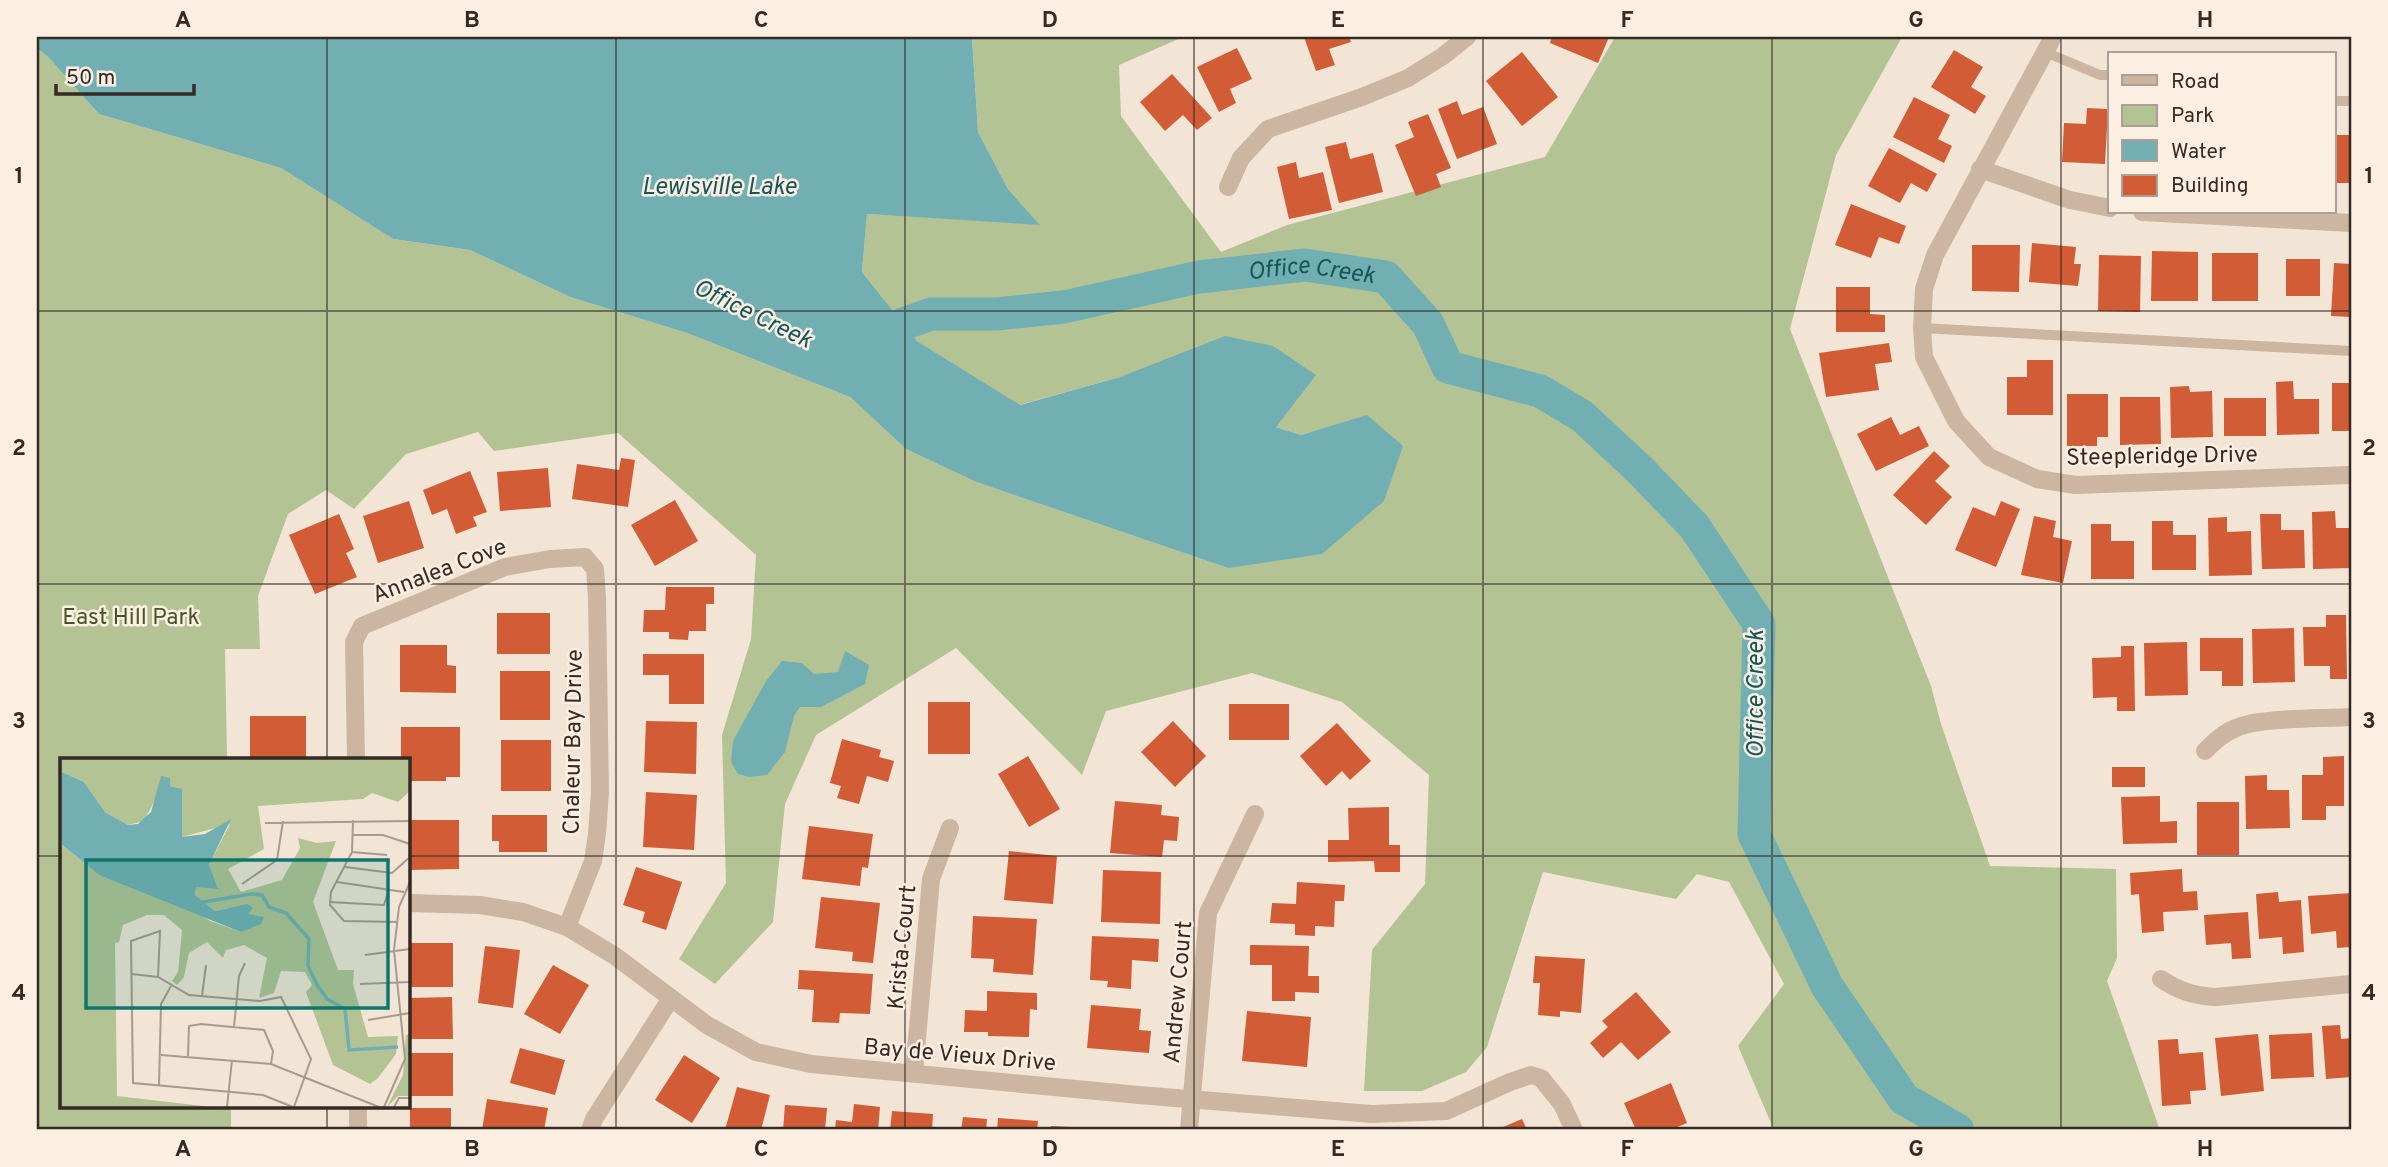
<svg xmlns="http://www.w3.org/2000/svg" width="2388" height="1167" font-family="Overpass,sans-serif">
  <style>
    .green { fill: #b3c394 }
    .water { fill: #72afb3 }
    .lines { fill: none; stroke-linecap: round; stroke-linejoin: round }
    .river { stroke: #72afb3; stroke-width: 33 }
    .building { fill: #d25c35 }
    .service { stroke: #ccb5a1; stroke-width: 10 }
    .minor { stroke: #ccb5a1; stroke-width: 18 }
    .grid { fill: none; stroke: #352a24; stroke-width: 2; stroke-opacity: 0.55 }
    .labels { text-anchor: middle; stroke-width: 5; stroke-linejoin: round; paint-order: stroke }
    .street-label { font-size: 23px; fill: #352a24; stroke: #fbefe2 }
    .park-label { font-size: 23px; fill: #445626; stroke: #fbefe2 }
    .water-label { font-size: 24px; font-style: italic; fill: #16555a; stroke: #fbefe2 }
    .inset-river { fill: none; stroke: #72afb3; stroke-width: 3.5 }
    .inset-road { fill: none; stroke: #a79a8e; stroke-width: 2 }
    .view { fill: #0f766e; fill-opacity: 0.15; stroke: #0f766e; stroke-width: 3.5 }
    .inset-edge { fill: none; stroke: #352a24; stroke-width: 3.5 }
    .neatline { fill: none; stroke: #352a24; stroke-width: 2.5 }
    .grid-label { font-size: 23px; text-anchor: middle; font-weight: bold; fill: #352a24 }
  </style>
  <rect width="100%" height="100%" fill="#f3e5d5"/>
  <path class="green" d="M972 37H1183L1119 65 1121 116 1221 252 1287 225 1545 157 1615 37H1902L1836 155 1790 329 1931 686 1941 724 1990 866 2116 869 2117 958 2107 981 2160 1130H1774L1738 1046 1784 984 1729 882 1697 874 1676 899 1543 872 1487 1047 1466 1072 1422 1091H1364L1372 950 1425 884 1429 775 1342 702 1252 673 1106 711 1082 775 956 648 816 735 785 804 773 922 715 984 679 959 726 883 722 735 751 639 756 555 618 433 494 451 478 432 406 454 354 509 326 490 288 514 258 596 260 649H225L227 759H61V1106H231V1130H37V48L48 57 99 114 281 168 393 239 470 250 570 297 687 333 850 397 906 449 976 482 1228 568 1367 416 1301 435 1120 377 1019 405 917 341 862 272 867 214 1039 224 1008 189 978 132Z"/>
  <g class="water">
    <path d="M37 37H972L978 132 1008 189 1040 225 867 214 862 272 917 341 1020 405 1120 377 1225 336 1273 346 1316 375 1276 427 1301 435 1367 415 1403 446 1384 501 1322 554 1228 568 976 482 906 449 850 397 687 333 570 297 470 250 393 239 281 168 99 114 48 57 37 48Z"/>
    <path d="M845 651 869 665 865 684 821 707H800L794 716 785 752 767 775 749 777 738 774 731 762 733 741 766 681 782 661 802 663 814 674 838 672Z"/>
  </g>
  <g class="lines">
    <path class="river" id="s1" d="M868 350 903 324 931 314H996L1064 307 1199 277 1305 265 1386 277 1428 324 1448 367 1540 391 1582 416 1639 469 1694 526 1759 624 1754 834 1827 986 1904 1099 1958 1130"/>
  </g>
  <g class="building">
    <path d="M1304 37H1349L1351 42 1329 49 1335 65 1316 71Z"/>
    <path d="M1552 37H1609L1598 63 1550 43Z"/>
    <path d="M1237 48 1252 79 1230 89 1236 103 1219 112 1197 67Z"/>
    <path d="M1954 50 1983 67 1971 87 1986 96 1975 114 1931 87Z"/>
    <path d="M1522 52 1558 97 1522 126 1486 81Z"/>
    <path d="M1172 74 1212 118 1197 130 1183 115 1165 131 1140 102Z"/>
    <path d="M1914 97 1950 115 1938 139 1952 146 1944 163 1893 137Z"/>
    <path d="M1457 101 1462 115 1483 107 1497 144 1457 159 1438 109Z"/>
    <path d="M2087 108 2108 109 2105 164 2062 162 2064 123 2086 124Z"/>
    <path d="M1428 114 1451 168 1436 174 1441 187 1416 196 1395 145 1414 137 1408 122Z"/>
    <rect x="2335" y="135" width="16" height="48"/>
    <path d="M1346 142 1350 159 1373 153 1383 192 1339 203 1325 147Z"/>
    <path d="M1889 148 1937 174 1927 192 1911 183 1900 203 1868 186Z"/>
    <path d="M1296 162 1299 178 1323 172 1332 210 1289 219 1277 167Z"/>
    <path d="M1851 204 1906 226 1899 244 1879 237 1871 258 1835 245Z"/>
    <path d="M2032 243 2076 247 2074 264H2081L2078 286 2029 282Z"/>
    <path d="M1972 245H2020L2019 292 1972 291Z"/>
    <path d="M2152 251 2198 252V301H2151Z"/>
    <rect x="2212" y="253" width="46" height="48"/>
    <path d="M2099 255 2141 256 2140 312 2098 311Z"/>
    <rect x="2286" y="259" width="34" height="37"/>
    <path d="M2334 263 2351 264V317L2331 316Z"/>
    <path d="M1836 287H1870V314L1885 315V332H1836Z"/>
    <path d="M1889 343 1892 362 1875 364 1879 390 1826 397 1819 353Z"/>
    <path d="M2027 360H2053V415H2007V377H2027Z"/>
    <path d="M2293 381 2294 399H2319V434L2277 435 2276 382Z"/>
    <rect x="2332" y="383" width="19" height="48"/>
    <path d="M2189 386 2190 392 2212 391 2213 437 2171 438 2170 387Z"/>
    <path d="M2067 394H2108V437H2097V446H2067Z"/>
    <path d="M2120 397H2160L2161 444 2120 445Z"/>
    <rect x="2224" y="398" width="42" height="38"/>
    <path d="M1891 417 1900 435 1919 426 1929 446 1876 471 1857 434Z"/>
    <path d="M1934 451 1950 466 1935 481 1952 497 1926 525 1893 495Z"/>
    <path d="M621 458 635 460 628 507 572 499 577 464 619 470Z"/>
    <path d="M548 468 551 507 500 511 497 472Z"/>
    <path d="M470 471 487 512 473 517 477 526 456 534 447 509 432 515 423 490Z"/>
    <path d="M675 500 698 541 655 566 631 525Z"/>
    <path d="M409 501 424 548 378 563 363 516Z"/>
    <path d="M2001 501 2020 509 1996 567 1955 550 1973 507 1995 516Z"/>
    <path d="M2335 511 2336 528H2351V568L2313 569 2312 512Z"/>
    <path d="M339 514 354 549 346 553 357 577 315 594 289 535Z"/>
    <path d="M2260 514H2281V530H2304L2305 568 2262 569Z"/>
    <path d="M2034 516 2056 521 2053 537 2072 541 2063 583 2021 575Z"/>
    <path d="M2227 517V532L2251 531 2252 575 2209 576 2208 518Z"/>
    <path d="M2152 521H2173V535H2196V570H2152Z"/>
    <path d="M2091 524H2111V541H2134V579H2091Z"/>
    <path d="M666 587H714V604H706V631H689L688 640 669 639V632H643L644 610H665Z"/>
    <rect x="497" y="613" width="53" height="41"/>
    <path d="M2326 615H2346L2347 679H2330V666H2304L2303 627H2326Z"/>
    <path d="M2294 628 2295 682 2253 683 2252 629Z"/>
    <path d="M2200 638H2243V686H2222V671H2200Z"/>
    <path d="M2187 642 2188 695 2145 696 2144 643Z"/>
    <path d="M400 645H447V665L456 666V693L400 692Z"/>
    <path d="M2121 646H2134L2135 711H2117V697L2093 698 2092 658 2121 657Z"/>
    <path d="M643 654H704V704H669V675H643Z"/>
    <rect x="500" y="671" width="50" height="49"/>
    <rect x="928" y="702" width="42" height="52"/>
    <rect x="1229" y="704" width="60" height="36"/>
    <rect x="250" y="716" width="56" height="41"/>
    <path d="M646 721 697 722 696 774 644 772Z"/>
    <path d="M1173 721 1206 756 1175 787 1141 752Z"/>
    <path d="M1337 723 1371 761 1350 780 1342 771 1326 786 1300 756Z"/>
    <path d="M401 727H460V777H446V781H408V759H401Z"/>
    <path d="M842 739 881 750 879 757 894 761 888 782 867 776 859 804 837 798 841 786 830 783Z"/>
    <rect x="501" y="740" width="50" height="51"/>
    <path d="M1028 756 1060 809 1029 827 998 774Z"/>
    <path d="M2344 756V806H2326V820H2302V775H2323V757Z"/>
    <rect x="2112" y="767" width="33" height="20"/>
    <path d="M2267 775V790H2289L2290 828 2246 829 2245 776Z"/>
    <path d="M646 792 697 795 694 850 643 847Z"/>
    <path d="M2160 796V822L2177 821V843L2123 844 2121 797Z"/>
    <path d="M1115 801 1162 805 1161 815 1179 817 1177 841 1164 840 1162 857 1110 853Z"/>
    <rect x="2197" y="802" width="42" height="53"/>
    <path d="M1389 807V845H1400V872H1375L1374 861 1328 862V840H1349L1348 808Z"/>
    <path d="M492 815H547V852H499V841H492Z"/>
    <path d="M408 820H459V869L408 870Z"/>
    <path d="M809 826 873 834 868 868 862 867 860 886 802 879Z"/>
    <path d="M1009 851 1057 856 1053 904 1004 900Z"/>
    <path d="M636 867 682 882 666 930 642 922 645 912 623 905Z"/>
    <path d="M2182 869 2183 892 2197 891 2198 910 2163 912 2164 931 2142 933 2139 894 2131 895 2130 873Z"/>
    <path d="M1103 870 1161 872 1160 924 1101 922Z"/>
    <path d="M1297 882 1345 885 1344 901H1335L1334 927 1315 926V936L1295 935V924L1270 923 1272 903 1296 904Z"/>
    <path d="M2278 892 2279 902 2301 900 2304 952 2283 954 2282 937 2259 939 2256 894Z"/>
    <path d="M2351 893V947L2337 948 2336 931 2311 934 2308 896Z"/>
    <path d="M821 897 880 903 873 963 852 961 853 952 815 948Z"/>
    <path d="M2248 912 2251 958 2232 959 2231 943 2206 945 2204 915Z"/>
    <path d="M973 916 1037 919 1033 975 993 972 994 959 971 958Z"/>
    <path d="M1092 936 1159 939 1158 962 1132 960 1131 989 1107 987 1108 981 1090 980Z"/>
    <rect x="408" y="943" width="45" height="44"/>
    <path d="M1250 945 1309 946 1308 976H1319V993L1295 992V1001H1272V965H1250Z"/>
    <path d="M485 946 520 950 513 1008 478 1003Z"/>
    <path d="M1535 956 1585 959 1581 1013 1560 1011V1017L1538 1015 1540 983H1533Z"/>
    <path d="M553 965 589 985 560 1034 524 1014Z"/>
    <path d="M799 970 873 974 870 1014 840 1013 839 1023 812 1022 814 990 798 989Z"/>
    <path d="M987 991 1037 993V1010L1030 1009 1029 1037 988 1036V1032H964L965 1010 987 1011Z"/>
    <path d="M1636 992 1671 1032 1638 1060 1621 1042 1603 1058 1590 1043 1608 1027 1602 1021Z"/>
    <path d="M452 997 453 1039H408V998Z"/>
    <path d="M1091 1005 1141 1009 1139 1030 1151 1031 1149 1053 1087 1048Z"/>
    <path d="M1247 1011 1311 1017 1307 1067 1242 1061Z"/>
    <path d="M2340 1025 2341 1039 2351 1038V1077L2326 1079 2322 1026Z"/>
    <path d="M2312 1033 2314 1077 2271 1079 2269 1035Z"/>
    <path d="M2258 1034 2264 1091 2221 1096 2215 1038Z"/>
    <path d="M2178 1039 2179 1054 2203 1052 2206 1090 2190 1091 2191 1104 2162 1106 2158 1040Z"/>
    <path d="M520 1048 565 1060 555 1095 510 1083Z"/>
    <rect x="408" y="1053" width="45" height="43"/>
    <path d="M684 1055 720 1078 692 1123 655 1100Z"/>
    <path d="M1671 1083 1687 1123 1670 1130H1636L1624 1103Z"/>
    <path d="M737 1087 770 1095 761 1130H725Z"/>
    <path d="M487 1099 548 1108 544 1130H482Z"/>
    <path d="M854 1104 880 1107 878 1130H835L836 1120 852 1122Z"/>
    <path d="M785 1105 827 1108 825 1130H783Z"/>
    <rect x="410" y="1108" width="41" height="22"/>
    <path d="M892 1111 933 1114 932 1130H890Z"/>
    <path d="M963 1117 987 1119 986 1130H961Z"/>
    <path d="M998 1118 1038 1121 1037 1130H997Z"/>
    <path d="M1522 1119 1527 1130H1496Z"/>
    <path d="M1051 1126 1090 1128V1130H1050Z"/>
  </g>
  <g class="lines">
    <g class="service">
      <path d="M2045 52 2100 75H2110"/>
      <path d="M2334 101H2351"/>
      <path d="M1922 328 2351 351"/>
    </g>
    <g class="minor">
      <path d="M2053 37 1935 255 1924 289 1922 328 1924 357 1956 421 1989 457 2037 479 2076 485 2351 475"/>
      <path d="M1980 169 2070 200 2110 208"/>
      <path d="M1228 187 1241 158 1268 129 1362 97 1408 78 1443 56 1467 37"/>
      <path d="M2142 212 2351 223"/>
      <path d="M2205 751C2214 742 2223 733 2236 728 2261 717 2322 719 2351 717"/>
      <path d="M356 759 354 642 362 626 505 567 550 559 585 557 595 569 597 598 600 792 597 834 593 861 567 927"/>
      <path d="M408 903 480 905 523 912 567 927 615 956 707 1025 756 1052 811 1064 1139 1095 1372 1114 1446 1111 1510 1082 1531 1075 1541 1078 1562 1104 1574 1130"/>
      <path d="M2161 979C2179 991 2194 996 2216 997L2351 984"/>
      <path d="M914 1073 931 879 950 828"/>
      <path d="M358 1130V1106"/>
      <path d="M590 1130 594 1119 671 998"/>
      <path d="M1189 1130 1208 913 1255 814"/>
    </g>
  </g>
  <path class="grid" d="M327 37V759M616 37V1130M905 37V1130M1194 37V1130M1483 37V1130M1772 37V1130M2061 37V1130M37 311H2351M37 584H2351M37 856H61M408 856H2351M327 1106V1130"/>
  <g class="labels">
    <g class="street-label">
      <text transform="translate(2162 455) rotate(-1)" y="8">Steepleridge Drive</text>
      <text transform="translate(439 570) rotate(-21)" y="8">Annalea Cove</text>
      <text transform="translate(572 742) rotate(-89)" y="8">Chaleur Bay Drive</text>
      <text transform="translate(901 947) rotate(-84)" y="8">Krista Court</text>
      <text transform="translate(1177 992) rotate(-85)" y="8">Andrew Court</text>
      <text transform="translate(960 1054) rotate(5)" y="8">Bay de Vieux Drive</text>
    </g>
    <g class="park-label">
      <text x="131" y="624">East Hill Park</text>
    </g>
    <g class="water-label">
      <text x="719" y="194">Lewisville Lake</text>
      <text dy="8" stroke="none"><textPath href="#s1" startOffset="458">Office Creek</textPath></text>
      <text transform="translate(753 313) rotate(26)" y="8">Office Creek</text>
      <text transform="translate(1755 694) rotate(-90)" y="8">Office Creek</text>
    </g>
  </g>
  <g transform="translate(60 758)">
    <rect width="350" height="350" fill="#f3e5d5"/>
    <path d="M0 1H350V33L338 44 312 35 303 41 198 48 204 91 168 111 181 134 222 122 240 90 238 80 257 85 276 83 253 144 278 212H294L293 226 308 279 338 278 336 296 318 320 310 326 273 307 246 234 252 227 245 214 221 213 214 235 199 240 207 200 184 187 166 192 163 200 147 184 129 195 124 219 117 227 112 223 118 214 122 172 104 157H87L63 167 59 184 55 185 57 338 152 349H0V85L39 117 134 152 150 163 181 174 191 157 168 150 155 153 135 137 136 129 154 126 149 107 170 66 122 79V36L119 30 110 28 96 40 84 63 68 67 45 54 24 24 0 13ZM350 276V338H338L327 349 343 317 346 277Z" fill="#b3c394"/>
    <path d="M0 13 24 24 45 54 68 67 78 66 91 54 101 18 110 20V28L122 31V79L145 76 171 61 149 107 158 131 136 129 135 137 155 153 187 146 193 150 188 156 204 159 201 166 181 174 39 117 0 85Z" fill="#72afb3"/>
    <path class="inset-river" d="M138 145 191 136 202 137 209 149 226 155 249 181 248 208 257 227 267 241 285 251 289 292 338 289"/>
    <path class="inset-road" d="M293 62 292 94 271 134 270 147 284 163 337 164M205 65 350 63M293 77H323L350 86M292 94 327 97M285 109 332 115 350 99M277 124 344 134M182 126 217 102 223 63M269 144 324 147 329 131M305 197 350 191M72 216 98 219 129 237 200 243 221 239 251 301 234 349M98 219 100 173 71 183 73 325 203 337 233 349M300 226 350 224M142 238 146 207M308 262 350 255M174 269 179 218 185 205M101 297 211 306 319 349M128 298 129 268 141 266 204 272 213 293 211 306M99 328 101 246 111 228M167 349 172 302M324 349 345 301 334 192 339 149 350 124M334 349 339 340H350"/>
    <path class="view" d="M26 102H328V250H26Z"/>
    <rect width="350" height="350" class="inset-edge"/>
  </g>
  <rect width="2388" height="1167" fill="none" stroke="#fbefe2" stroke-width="77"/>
  <rect x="2108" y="52" width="228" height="161" fill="#fbefe2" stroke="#aca096" stroke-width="2"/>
  <rect x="2122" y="75" width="35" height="10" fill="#ccb5a1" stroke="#aca096" stroke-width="2"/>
  <text x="2171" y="88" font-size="21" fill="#352a24">Road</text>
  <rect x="2122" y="105" width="35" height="21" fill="#b3c394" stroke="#aca096" stroke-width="2"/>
  <text x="2171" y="122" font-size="21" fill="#352a24">Park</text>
  <rect x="2122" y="140" width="35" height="21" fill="#72afb3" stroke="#aca096" stroke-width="2"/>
  <text x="2171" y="158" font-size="21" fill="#352a24">Water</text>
  <rect x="2122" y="175" width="35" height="21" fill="#d25c35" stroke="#aca096" stroke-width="2"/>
  <text x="2171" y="192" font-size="21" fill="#352a24">Building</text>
  <path d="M56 84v10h138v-10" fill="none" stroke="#352a24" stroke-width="3.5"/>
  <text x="66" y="84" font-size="21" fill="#352a24" stroke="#fbefe2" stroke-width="5" paint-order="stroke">50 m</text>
  <rect x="38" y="38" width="2312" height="1090" class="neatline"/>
  <g class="grid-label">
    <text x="183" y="27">A</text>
    <text x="472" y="27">B</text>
    <text x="761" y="27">C</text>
    <text x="1050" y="27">D</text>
    <text x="1338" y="27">E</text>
    <text x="1627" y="27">F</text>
    <text x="1916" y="27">G</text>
    <text x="2205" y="27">H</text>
    <text x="19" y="183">1</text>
    <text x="2369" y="183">1</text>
    <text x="19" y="455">2</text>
    <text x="2369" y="455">2</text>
    <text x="19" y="728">3</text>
    <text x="2369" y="728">3</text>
    <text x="19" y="1000">4</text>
    <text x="2369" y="1000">4</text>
    <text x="183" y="1156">A</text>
    <text x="472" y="1156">B</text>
    <text x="761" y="1156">C</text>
    <text x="1050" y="1156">D</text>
    <text x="1338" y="1156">E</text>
    <text x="1627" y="1156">F</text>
    <text x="1916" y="1156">G</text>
    <text x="2205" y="1156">H</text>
  </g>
</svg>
